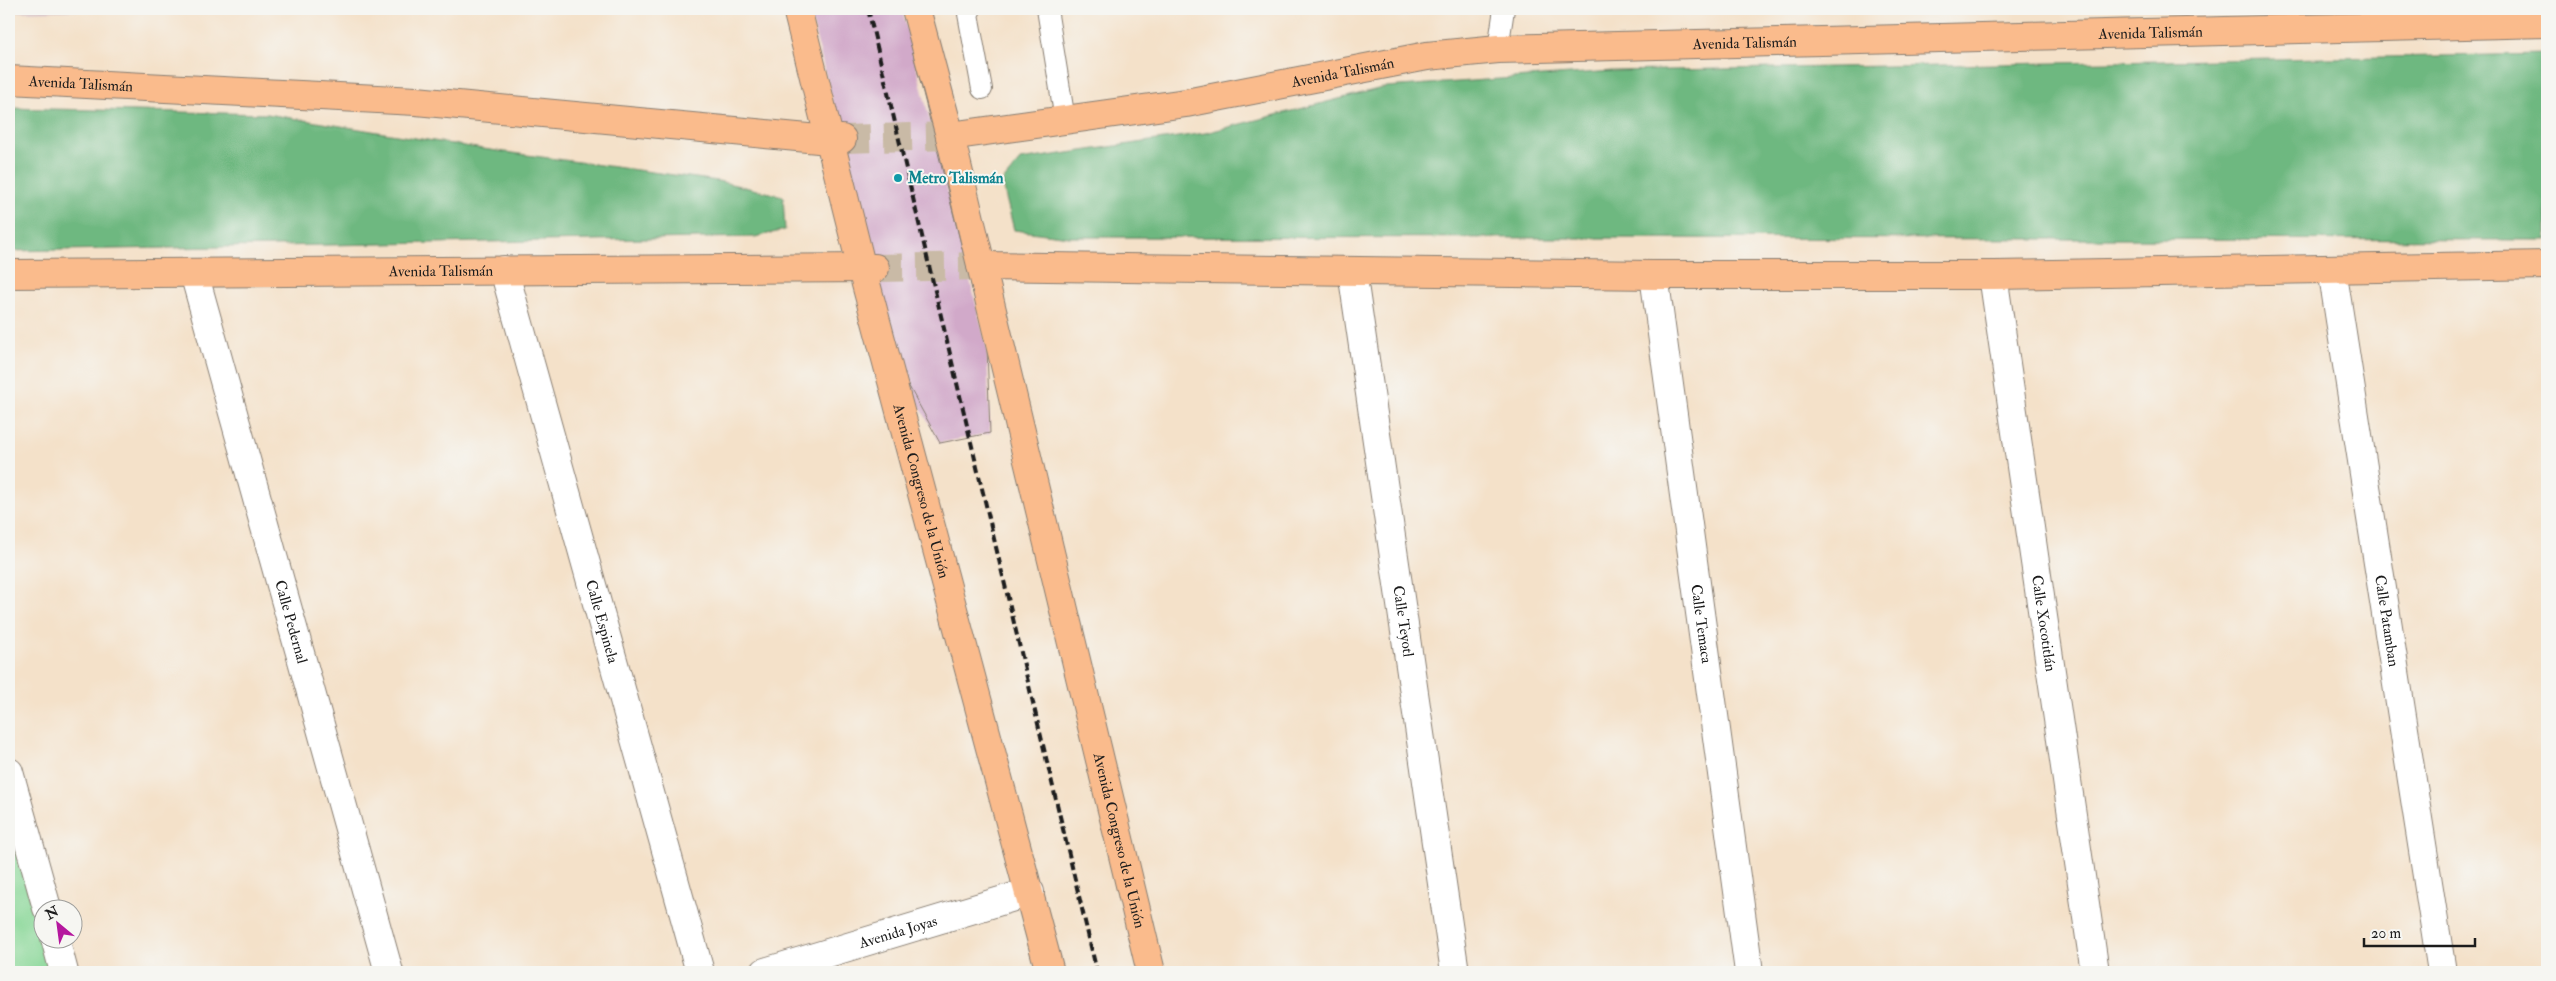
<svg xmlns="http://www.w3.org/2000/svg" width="2556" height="981" font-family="'IM FELL Double Pica',serif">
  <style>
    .industrial { fill: #d2bdc8 }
    .green { fill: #88d797; stroke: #527a5a }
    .forest { fill: #6eb880; stroke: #456a4e }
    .building { fill: #d1a9c9 }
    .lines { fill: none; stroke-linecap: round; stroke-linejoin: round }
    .primary-tunnel { stroke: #c9baa6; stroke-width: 28; stroke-dasharray: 28 14; stroke-linecap: butt }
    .service-casing { stroke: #887e72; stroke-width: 22 }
    .minor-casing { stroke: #887e72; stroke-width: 30 }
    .primary-casing { stroke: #887e72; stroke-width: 30 }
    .service { stroke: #fff; stroke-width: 20 }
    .minor { stroke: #fff; stroke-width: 28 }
    .primary { stroke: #fabb8c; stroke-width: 28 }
    .rail { stroke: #1c1c1c; stroke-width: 4; stroke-dasharray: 8 4; stroke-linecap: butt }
    .culture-dot { fill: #0f9aa8; stroke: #f6f6f2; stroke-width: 2 }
    .labels { text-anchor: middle; stroke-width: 4; stroke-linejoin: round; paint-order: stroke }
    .street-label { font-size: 15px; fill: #1c1c1c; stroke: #f6f6f2 }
    .culture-label { font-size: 15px; font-weight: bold; fill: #0d838f; stroke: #f6f6f2; text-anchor: start }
  </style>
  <rect width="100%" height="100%" fill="#f6f6f2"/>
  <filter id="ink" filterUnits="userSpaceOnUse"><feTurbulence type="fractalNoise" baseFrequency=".02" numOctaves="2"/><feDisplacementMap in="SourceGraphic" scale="10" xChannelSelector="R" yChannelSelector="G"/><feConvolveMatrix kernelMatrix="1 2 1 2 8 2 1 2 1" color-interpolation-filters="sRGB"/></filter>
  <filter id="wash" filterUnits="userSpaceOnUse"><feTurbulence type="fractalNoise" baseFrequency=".0096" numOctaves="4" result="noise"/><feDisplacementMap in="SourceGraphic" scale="20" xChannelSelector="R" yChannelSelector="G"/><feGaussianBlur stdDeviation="1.12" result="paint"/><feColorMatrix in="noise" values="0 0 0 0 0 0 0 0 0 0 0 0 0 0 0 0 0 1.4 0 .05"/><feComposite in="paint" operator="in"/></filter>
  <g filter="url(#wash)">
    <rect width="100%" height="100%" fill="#f4e1c9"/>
    <path class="industrial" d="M9 9H148L9 12Z"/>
    <path class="green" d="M9 823 51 972H9Z"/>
    <g class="forest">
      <path d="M2547 54V240L1069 237 1014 230 1002 182 1020 160 1205 133 1386 87 1613 71Z"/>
      <path d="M9 108 267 114 483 149 718 181 783 196 785 230 755 237 9 251Z"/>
    </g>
    <g id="blocks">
      <path class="building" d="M809 9H902L987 348 990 433 940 443 900 370Z"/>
    </g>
  </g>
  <g filter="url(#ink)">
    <use href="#blocks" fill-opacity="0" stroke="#887e72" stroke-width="1"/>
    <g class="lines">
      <g class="primary-tunnel">
        <path d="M842 139 950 136"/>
        <path d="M875 268 981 266"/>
      </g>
      <g class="service-casing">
        <g id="service">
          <path d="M971 9 968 14 982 89"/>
          <path d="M1047 9 1065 120"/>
          <path d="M1498 49 1504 9"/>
        </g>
      </g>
      <g class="minor-casing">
        <g id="minor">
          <path id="s1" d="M2332 269 2442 972"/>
          <path id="s2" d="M504 270 700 972"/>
          <path id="s3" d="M1352 271 1455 972"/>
          <path id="s4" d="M194 273 389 972"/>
          <path id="s5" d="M1654 275 1749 972"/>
          <path id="s6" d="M1993 275 2095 972"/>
          <path d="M9 772 47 908"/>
          <path d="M55 938 64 972"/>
          <path id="s7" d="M765 972 1030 892"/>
        </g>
      </g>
      <g class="primary-casing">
        <g id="primary">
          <path id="s8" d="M797 9 862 269 1050 972"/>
          <path id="s9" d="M916 9 950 136 1151 972"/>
          <path id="s10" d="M9 80 416 101 829 140 842 139"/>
          <path id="s11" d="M950 136 1186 103 1427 56 1498 49 2547 23"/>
          <path d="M981 266 1654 275H1993L2547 265"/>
          <path id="s12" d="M9 274 875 268"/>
        </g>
      </g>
      <use href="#service" class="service"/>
      <use href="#minor" class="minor"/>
      <use href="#primary" class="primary"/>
      <path class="rail" d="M868 9 1097 972"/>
    </g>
  </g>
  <circle class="culture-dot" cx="898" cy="178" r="5"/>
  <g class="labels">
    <g class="street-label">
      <text dy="5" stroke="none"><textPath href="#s11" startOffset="1208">Avenida Talismán</textPath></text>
      <text dy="5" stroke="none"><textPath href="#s11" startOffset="802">Avenida Talismán</textPath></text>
      <text dy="5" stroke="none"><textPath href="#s11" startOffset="398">Avenida Talismán</textPath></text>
      <text dy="5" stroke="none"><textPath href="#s10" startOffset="72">Avenida Talismán</textPath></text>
      <text dy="5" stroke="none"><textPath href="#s12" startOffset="432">Avenida Talismán</textPath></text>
      <text dy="5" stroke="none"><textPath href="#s8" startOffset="498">Avenida Congreso de la Unión</textPath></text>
      <text dy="5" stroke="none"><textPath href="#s2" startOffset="365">Calle Espinela</textPath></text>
      <text dy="5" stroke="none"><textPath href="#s1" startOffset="356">Calle Patamban</textPath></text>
      <text dy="5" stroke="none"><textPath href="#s3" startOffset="354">Calle Teyotl</textPath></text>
      <text dy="5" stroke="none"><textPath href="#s4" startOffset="362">Calle Pedernal</textPath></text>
      <text dy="5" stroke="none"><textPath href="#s6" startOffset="352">Calle Xocotitlán</textPath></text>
      <text dy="5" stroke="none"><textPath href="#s5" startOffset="352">Calle Temaca</textPath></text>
      <text dy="5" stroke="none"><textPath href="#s9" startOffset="856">Avenida Congreso de la Unión</textPath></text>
      <text dy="5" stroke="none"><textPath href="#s7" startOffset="139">Avenida Joyas</textPath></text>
    </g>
    <g class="culture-label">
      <text x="908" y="183">Metro Talismán</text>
    </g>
  </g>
  <rect width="2556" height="981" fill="none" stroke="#f6f6f2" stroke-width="30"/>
  <g transform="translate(58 924) rotate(331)"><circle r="24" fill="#f6f6f2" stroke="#9f9f9c"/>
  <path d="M0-4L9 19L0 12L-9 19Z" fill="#b5179e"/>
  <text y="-8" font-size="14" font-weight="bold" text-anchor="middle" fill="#1c1c1c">N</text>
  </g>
  <path d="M2364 938v8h111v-8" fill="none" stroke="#1c1c1c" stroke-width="2.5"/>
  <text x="2371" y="938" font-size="15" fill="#1c1c1c" stroke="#f6f6f2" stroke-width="4" paint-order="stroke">20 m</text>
</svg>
